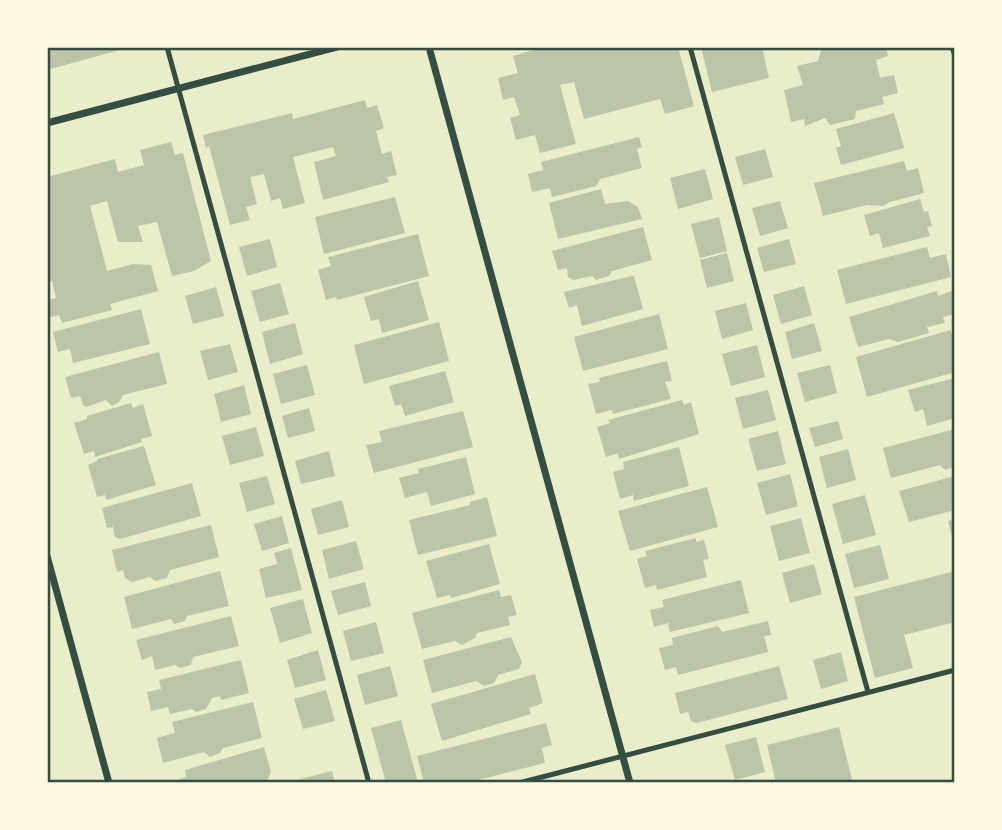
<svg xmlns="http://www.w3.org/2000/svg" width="1002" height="830" font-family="Rubik,sans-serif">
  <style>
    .building { fill: #bcc5a7 }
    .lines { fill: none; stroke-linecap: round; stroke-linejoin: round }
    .service { stroke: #344e41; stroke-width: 5 }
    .minor { stroke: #344e41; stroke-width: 7 }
    .neatline { fill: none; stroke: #344e41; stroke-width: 2.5 }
  </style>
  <rect width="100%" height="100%" fill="#e9edc9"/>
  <g class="building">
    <path d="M47 47H127V48L47 70Z"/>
    <path d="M544 47H678L694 106 665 114 660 99 584 119 574 82 560 85 576 144 540 153 535 135 516 140 510 118 520 115 514 97 503 100 498 78 518 73 513 56Z"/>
    <path d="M701 47H762L769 78 712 92Z"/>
    <path d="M822 47H886L888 56 876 60 880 78 894 75 898 93 882 97 884 104 856 111 855 119 830 125 825 118 805 126 804 119 791 122 784 90 803 85 797 66 818 61Z"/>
    <path d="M365 100 367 108 377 105 384 128 376 131 382 154 391 151 397 175 387 177 389 182 323 200 314 162 336 156 333 147 293 157 305 203 283 209 280 198 271 201 264 174 250 177 257 204 246 207 250 220 230 225 209 146 206 148 203 135 292 113 293 119Z"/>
    <path d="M894 113 904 148 841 165 836 148 841 146 836 129Z"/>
    <path d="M639 137 642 147 637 149 642 168 600 179 596 186 552 197 550 188 532 192 528 174 543 170 541 162Z"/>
    <path d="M171 142 175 155 183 153 211 261 194 271 172 276 157 222 138 226 143 242H118L107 201 90 206 107 271 133 264 151 265 158 291 110 304 112 310 62 323 59 315 48 318 47 300 56 298 52 281 47 282V177L115 159 118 172 144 165 140 150Z"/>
    <path d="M765 149 773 177 743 185 735 157Z"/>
    <path d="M904 161 907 171 918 168 924 193 890 202 883 206 867 205 823 216 814 183Z"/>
    <path d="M705 169 713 199 678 209 670 178Z"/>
    <path d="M601 189 605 204 628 201 638 207 642 219 558 239 549 203Z"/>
    <path d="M395 197 405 233 324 254 315 217Z"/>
    <path d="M920 199 924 212 928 211 932 226 927 227 930 236 883 248 879 233 870 236 864 215Z"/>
    <path d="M780 201 788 228 760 236 752 208Z"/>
    <path d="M719 217 727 251 700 258 691 224Z"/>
    <path d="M643 227 652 260 612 271 609 276 596 280 592 276 573 280 568 277 567 268 558 270 552 251Z"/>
    <path d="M418 234 429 276 337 300 336 297 326 300 318 270 331 266 328 257Z"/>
    <path d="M270 239 277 267 247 276 239 247Z"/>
    <path d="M789 239 796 264 764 272 757 248Z"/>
    <path d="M927 247 930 258 946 254 951 277 846 304 837 270Z"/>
    <path d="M727 253 734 281 707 288 700 260Z"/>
    <path d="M632 276H634L643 309 582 326 577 305 569 308 564 292Z"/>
    <path d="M418 281 429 320 382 333 379 319 371 321 364 297Z"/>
    <path d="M280 283 289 314 260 322 251 291Z"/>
    <path d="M804 286 812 315 781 324 773 295Z"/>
    <path d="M216 287 224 316 193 324 185 296Z"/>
    <path d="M937 291 938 296 952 291 955 300V314L943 317 945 323 927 327 929 333 898 342 889 339 858 347 849 317Z"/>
    <path d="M746 303 753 330 722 339 715 311Z"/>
    <path d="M141 309 150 344 73 363 70 349 58 352 53 332Z"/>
    <path d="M659 314 668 349 583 371 574 337Z"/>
    <path d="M439 322 449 361 364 384 354 345Z"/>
    <path d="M295 323 303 354 270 364 262 332Z"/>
    <path d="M814 323 822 351 792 359 785 332Z"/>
    <path d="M951 330V334L955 333V372L867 397 856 357Z"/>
    <path d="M230 344 238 372 208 380 200 351Z"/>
    <path d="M757 345 765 377 731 386 722 354Z"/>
    <path d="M159 352 167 384 123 395 119 402 112 406 106 400 86 407 83 405 80 396 71 398 65 377Z"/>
    <path d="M667 361 672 381 665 382 671 399 613 414 612 410 596 414 588 384 600 382 599 378Z"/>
    <path d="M307 365 315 395 281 404 273 374Z"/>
    <path d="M830 365 837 393 805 402 797 373Z"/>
    <path d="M445 371 454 402 405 416 401 404 395 406 389 386Z"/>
    <path d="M955 378V418L927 426 923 409 915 412 908 390Z"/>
    <path d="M244 385 251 414 221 422 214 394Z"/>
    <path d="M768 390 776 420 743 429 735 398Z"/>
    <path d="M682 400 684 405 691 402 699 434 619 459 618 453 606 457 597 427 610 423 608 420Z"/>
    <path d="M131 403 133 408 143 404 152 436 141 439 142 442 95 457 94 451 84 454 74 423 87 419V416Z"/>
    <path d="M309 408 315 431 288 438 282 416Z"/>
    <path d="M463 411 473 447 374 473 366 445 382 442 379 431Z"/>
    <path d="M838 421 843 439 815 447 809 428Z"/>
    <path d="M256 427 264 456 230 465 222 436Z"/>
    <path d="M955 429V467L945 470 940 465 891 478 883 448Z"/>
    <path d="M778 431 786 464 757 471 748 439Z"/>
    <path d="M144 446 156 485 106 500 105 495 97 497 88 465 97 461V459Z"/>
    <path d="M679 447 689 486 634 501 633 495 620 499 613 472 624 469 623 462Z"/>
    <path d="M848 449 856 480 827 488 819 457Z"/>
    <path d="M329 451 335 476 301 484 295 461Z"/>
    <path d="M466 457 475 494 431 506 427 492 405 498 399 478 419 473 418 469Z"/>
    <path d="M790 474 798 506 766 515 757 483Z"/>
    <path d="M267 476 275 504 247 512 239 483Z"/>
    <path d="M955 476V510L909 522 899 491Z"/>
    <path d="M192 483 201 516 120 539 115 537 113 527 107 528 102 508Z"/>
    <path d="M707 487 718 527 630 551 618 511Z"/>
    <path d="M865 495 876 535 843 544 832 504Z"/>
    <path d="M487 497 497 536 418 555 409 520 470 505V502Z"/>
    <path d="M342 500 349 527 318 535 311 509Z"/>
    <path d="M282 516 289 543 262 551 254 524Z"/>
    <path d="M801 518 810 553 779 561 770 526Z"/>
    <path d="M955 519V545H954L948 521Z"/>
    <path d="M211 525 219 557 170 570 167 578 155 581 150 577 132 582 125 578 123 570 117 572 112 550Z"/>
    <path d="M696 538V542L704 540 709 559 703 560 707 577 657 590 656 585 645 588 637 559 647 556 645 551Z"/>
    <path d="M356 541 364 569 329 579 322 550Z"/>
    <path d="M489 544 500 584 451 598 450 595 437 598 426 561Z"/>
    <path d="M880 545 889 579 854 588 845 554Z"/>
    <path d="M291 548 302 590 266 598 259 569 277 564 274 553Z"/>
    <path d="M814 564 822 594 790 603 782 573Z"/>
    <path d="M220 571 229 606 187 616 185 621 174 624 171 619 132 629 124 597Z"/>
    <path d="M955 571V622L904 635 913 668 875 678 854 597Z"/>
    <path d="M741 580 749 613 670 632 668 623 654 627 650 610 664 607 662 600Z"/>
    <path d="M365 582 371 606 338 615 331 591Z"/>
    <path d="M499 590 501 597 511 595 517 615 508 617 510 625 477 633 475 638 462 645 455 641 422 649 412 613Z"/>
    <path d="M303 599 312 633 280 643 270 608Z"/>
    <path d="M231 616 239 646 193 657 191 665 180 668 175 665 155 670 152 656 142 660 136 640Z"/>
    <path d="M768 621 771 635 764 636 768 652 678 675 676 667 665 670 659 648 673 645 672 638 718 626 722 632Z"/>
    <path d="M376 622 384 653 351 661 343 631Z"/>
    <path d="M511 637 522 662 519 669 498 675 494 683 484 686 476 681 432 693 423 660Z"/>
    <path d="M318 650 326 680 295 688 287 660Z"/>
    <path d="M841 652 848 681 821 689 813 660Z"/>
    <path d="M241 660 249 693 221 700 220 696 212 698 206 709 196 712 192 709 170 714 168 707 151 711 147 692 161 689 159 680Z"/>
    <path d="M390 666 398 696 365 705 357 675Z"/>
    <path d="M779 666 788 699 697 723 691 721 688 712 680 714 675 693Z"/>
    <path d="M535 674 543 703 529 708 531 714 442 741 431 704Z"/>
    <path d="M326 690 335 721 303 729 294 699Z"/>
    <path d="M253 702 262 738 223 748 220 753 210 757 204 752 163 763 157 738 175 733 172 722Z"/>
    <path d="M401 720 418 783H386L371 728Z"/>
    <path d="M546 723 552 745 542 748 545 763 466 783H424L417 756Z"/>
    <path d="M839 727 853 783H776L767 745Z"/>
    <path d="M756 737 765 772 735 780 725 745Z"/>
    <path d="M264 747 271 772 266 783H167L186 777 185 770Z"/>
    <path d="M332 771 335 783H289V782Z"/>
  </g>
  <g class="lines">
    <g class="service">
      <path d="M167 47 369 783"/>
      <path d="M690 47 868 692"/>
      <path d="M519 783 955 670"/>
    </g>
    <g class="minor">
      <path d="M429 47 630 783"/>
      <path d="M953 47 955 53"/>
      <path d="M47 123 337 47"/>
      <path d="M47 556 109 783"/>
    </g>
  </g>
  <rect width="1002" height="830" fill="none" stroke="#fefae0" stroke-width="98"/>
  <rect x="49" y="49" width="904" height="732" class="neatline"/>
</svg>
